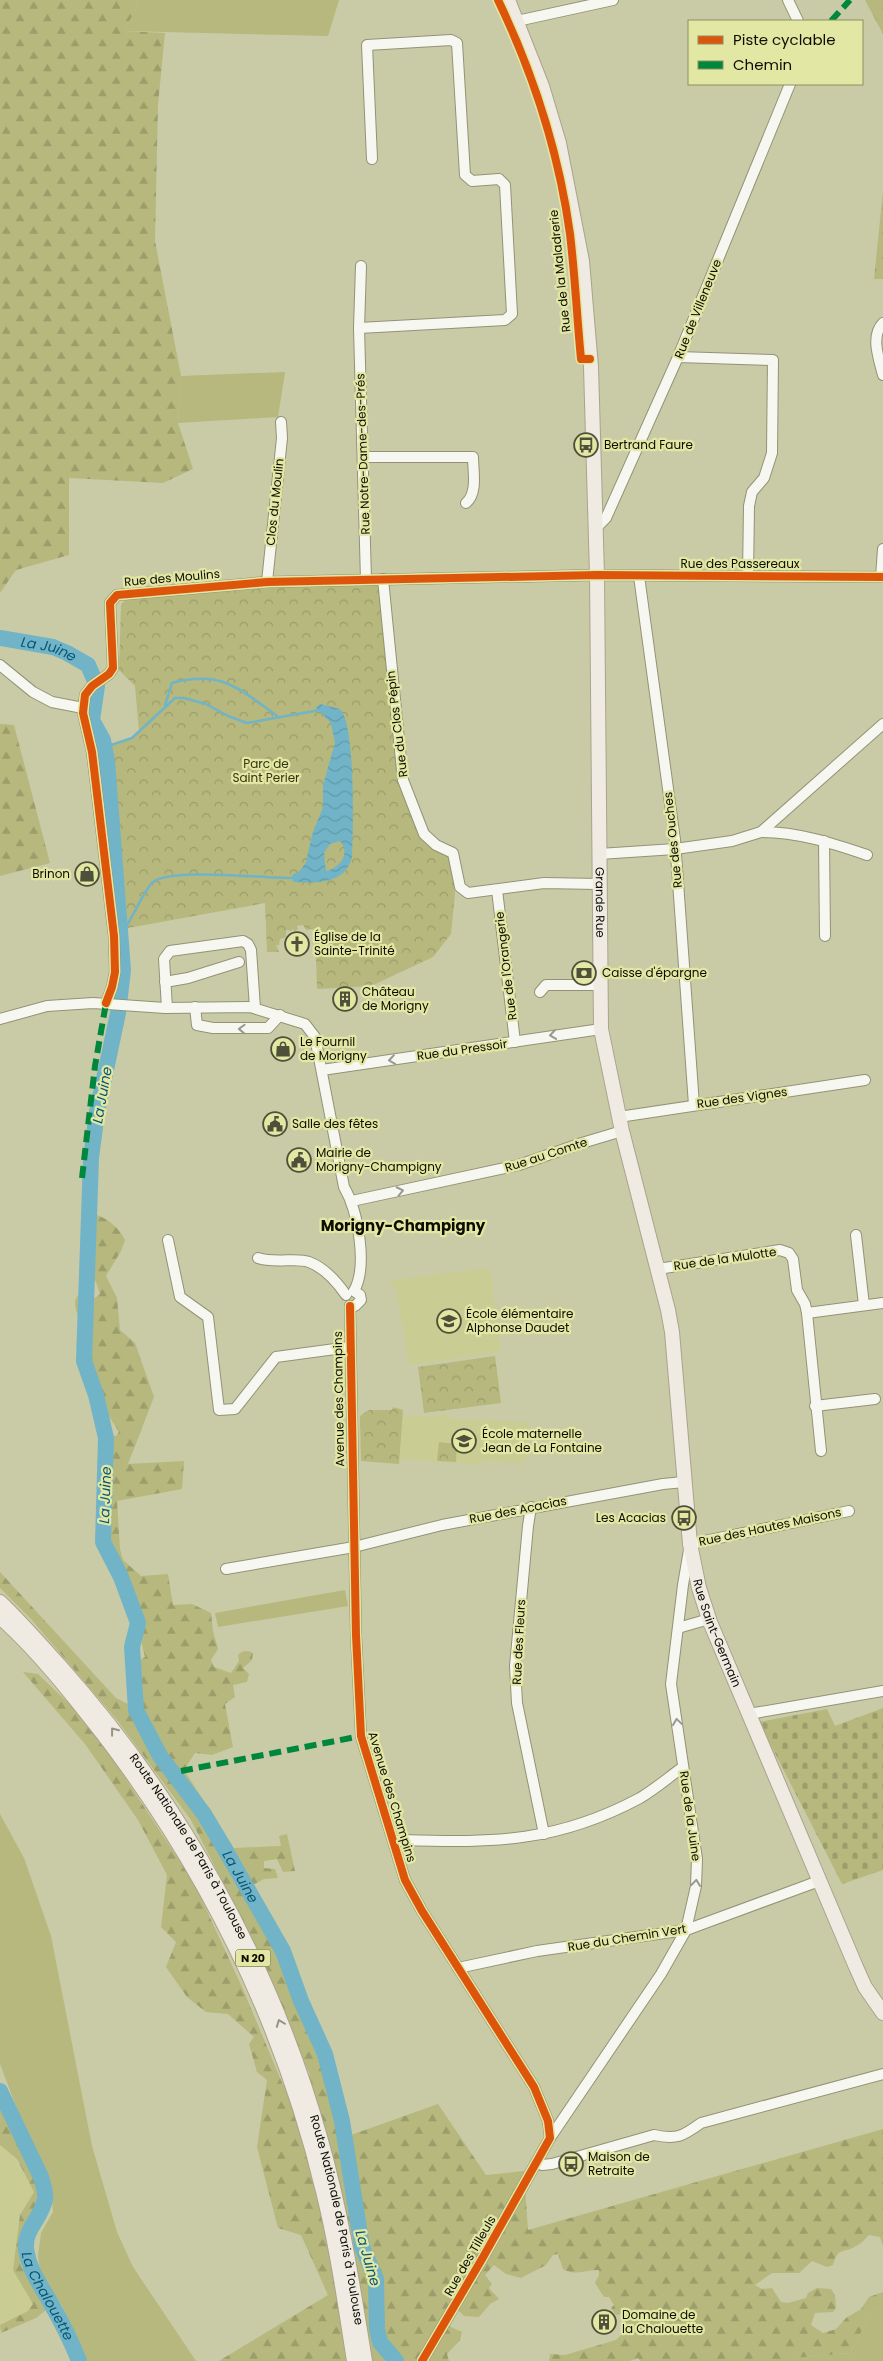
<svg xmlns="http://www.w3.org/2000/svg" width="883" height="2361" font-family="Poppins,sans-serif">
  <style>
    .built { fill: #cacd93 }
    .green { fill: #b6b87d }
    .forest { fill: url(#forest-firs) }
    .cemetery { fill: url(#cemetery-stones) }
    .park { fill: url(#park-crowns) }
    .water { fill: url(#water-waves); fill-rule: evenodd }
    .lines { fill: none; stroke-linecap: round; stroke-linejoin: round }
    .stream { stroke: #71b4c8; stroke-width: 2.5 }
    .river { stroke: #71b4c8; stroke-width: 16 }
    .minor-casing { stroke: #929376; stroke-width: 12 }
    .major-casing { stroke: #aaa38d; stroke-width: 16 }
    .minor { stroke: #f7f7f2; stroke-width: 10 }
    .major { stroke: #efebe2; stroke-width: 14 }
    .quiet { stroke: #00873e; stroke-width: 6; stroke-dasharray: 12 6; stroke-linecap: butt }
    .cycleway-casing { stroke: #e3e7a4; stroke-width: 11 }
    .cycleway { stroke: #dd550b; stroke-width: 8 }
    .oneway { stroke: #999991 }
    .oneway2 { stroke: #959288 }
    .labels { text-anchor: middle; stroke-width: 4.5; stroke-linejoin: round; paint-order: stroke }
    .shield { fill: #e3e7a4; stroke: #4d4e31; stroke-width: 1 }
    .shield-label { font-size: 11px; font-weight: bold; fill: #0d0d00 }
    .street-label { font-size: 12px; fill: #0d0d00; stroke: #e3e7a4 }
    .poi-label { font-size: 12px; fill: #0d0d00; stroke: #e3e7a4; text-anchor: start }
    .park-label { font-size: 12px; fill: #33340f; stroke: #e3e7a4 }
    .water-label { font-size: 14px; font-style: italic; fill: #075674; stroke: #e3e7a4 }
    .quarter-label { font-size: 15px; font-weight: bold; fill: #0d0d00; stroke: #e3e7a4 }
  </style>
  <defs>
    <pattern id="forest-firs" width="22" height="20" patternUnits="userSpaceOnUse" patternTransform="scale(1.25)"><rect width="22" height="20" fill="#b6b87d"/><path d="M5 1l3.5 6h-7zM16 11l3.5 6h-7z" fill="#9b9d6a"/></pattern>
    <pattern id="cemetery-stones" width="16" height="16" patternUnits="userSpaceOnUse" patternTransform="scale(1.25)"><rect width="16" height="16" fill="#b6b87d"/><path d="M2 7V4a2 2 0 0 1 4 0v3zM10 15v-3a2 2 0 0 1 4 0v3z" fill="#9b9d6a"/></pattern>
    <pattern id="park-crowns" width="20" height="18" patternUnits="userSpaceOnUse" patternTransform="scale(1.25)"><rect width="20" height="18" fill="#b6b87d"/><path d="M2 6a3 3 0 1 1 6 0M12 15a3 3 0 1 1 6 0" fill="none" stroke="#9b9d6a"/></pattern>
    <pattern id="water-waves" width="16" height="10" patternUnits="userSpaceOnUse" patternTransform="scale(1.25)"><rect width="16" height="10" fill="#71b4c8"/><path d="M0 5q4-4 8 0t8 0" fill="none" stroke="#619aaa"/></pattern>
  </defs>
  <rect width="100%" height="100%" fill="#c9cba6"/>
  <g class="built">
    <path d="M490 1268 501 1352 409 1365 396 1289 391 1285V1280Z"/>
    <path d="M440 1414H445L448 1418 529 1422 526 1463 481 1461V1465L399 1459 402 1416 437 1417Z"/>
    <path d="M2 2140 37 2193 19 2214 18 2258 48 2309 0 2331V2141Z"/>
  </g>
  <g class="green">
    <path d="M138 0H339L328 36 123 31 135 12Z"/>
    <path d="M285 372 278 417 178 423 181 376Z"/>
    <path d="M345 1590 348 1606 218 1627 215 1613Z"/>
    <path d="M0 1814 24 1858 51 1936 92 2146 117 2232 133 2267 196 2361H86L62 2306 41 2277 38 2256 41 2233 53 2212 51 2184 33 2151 0 2064Z"/>
    <path d="M883 2307V2361H794L795 2358 850 2353 873 2309Z"/>
  </g>
  <g class="forest">
    <path d="M0 0H138L135 12 123 31 165 33 158 105 155 241 181 376 178 423 193 469 163 483 69 478V555L16 570 0 593Z"/>
    <path d="M865 0H883V34Z"/>
    <path d="M883 191V279H874Z"/>
    <path d="M0 724 14 725 50 863 0 876Z"/>
    <path d="M97 1215C110 1220 119 1228 125 1240L121 1251 106 1276 117 1298 120 1330 135 1343 154 1397 128 1464 184 1461 182 1489 117 1501 120 1549 123 1560 141 1576 168 1574 173 1605 192 1604 211 1613 213 1631 218 1649 211 1660 214 1667 231 1673 239 1661 238 1655C242 1650 247 1650 253 1653L252 1660 243 1668 249 1674 247 1682 233 1685 235 1697 225 1704 233 1747 212 1755 195 1753 184 1770 234 1848 281 1846 279 1836 287 1834 295 1871 283 1872 277 1859 264 1861V1868L275 1869 278 1878 264 1879 253 1885 290 1954 333 2067 351 2135 438 2104 486 2175 524 2171 528 2230 883 2129V2246L880 2237 869 2235C865 2239 861 2244 856 2246 844 2254 838 2246 833 2265L827 2267 812 2261 799 2273H772L755 2285 762 2289 772 2288 781 2302 788 2303 806 2298 808 2293 817 2288 831 2289 835 2295 836 2308 833 2312 815 2313 811 2325 823 2333 836 2329 846 2318 861 2309 869 2297 883 2292V2307L873 2309 850 2353 795 2358 794 2361H640L638 2358 630 2361H549L550 2354 565 2355 616 2340 628 2328 621 2314 616 2315 611 2308 614 2305 609 2297H604L595 2283 599 2275V2270C586 2269 576 2277 563 2269L558 2254 553 2255 546 2265 521 2278 506 2274 494 2265 485 2275 492 2284 489 2288 499 2299 490 2304 479 2317 464 2316 457 2309 448 2322 451 2327 462 2332 460 2340 447 2354 449 2361H219L328 2295 301 2235 278 2228 257 2147 267 2080 257 2072 249 2044 254 2037 228 2014 206 2012 187 1997 166 1967 176 1942 161 1927 167 1875 138 1820 85 1744 23 1672 38 1674 82 1716 118 1767 194 1883 242 1987 283 2085 310 2075 247 1929 191 1820 117 1720 31 1619 0 1588V1572L116 1698 132 1706 137 1690V1662L145 1657 139 1632V1612L126 1579 108 1544 107 1498 101 1488 100 1441 103 1435 116 1436 119 1432C102 1404 80 1379 77 1346 76 1338 79 1330 79 1322 78 1312 70 1301 80 1294L95 1298 100 1294 96 1282 82 1260 83 1249Z"/>
    <path d="M0 2100 42 2193 41 2204 23 2242 21 2266 46 2310 36 2318 1 2333 0 2325 28 2311 33 2304 13 2270 20 2215 34 2192 17 2159 0 2145Z"/>
  </g>
  <path class="cemetery" d="M883 1708V1870L842 1884 759 1722 827 1709 835 1726Z"/>
  <g class="park">
    <path d="M378 584 401 781 418 830 452 857 455 894 451 934 433 957 371 986 317 989 315 930 309 929 307 931 303 925 297 926 298 929 295 931 292 929V931L286 930V937L280 939 279 945H276L279 952H267L265 903 117 930 99 763 105 747C118 740 127 742 139 732L135 686 119 670 121 605 126 599 297 586Z"/>
    <path d="M495 1356 501 1403 424 1413 418 1367Z"/>
    <path d="M393 1407 403 1410 399 1464 361 1461 360 1416 369 1410H392Z"/>
    <path d="M439 1442 457 1444 456 1462 437 1461Z"/>
  </g>
  <path class="water" d="M320 704 340 709C356 725 353 831 352 857 345 885 316 883 293 882L292 875 300 871 306 862 312 835 323 807V785L335 743 331 723 316 708ZM340 841C351 853 340 868 326 871L324 853 330 844Z"/>
  <g class="lines">
    <g class="stream">
      <path d="M165 705 172 683C222 670 238 688 277 716"/>
      <path d="M105 747 132 738 175 698H184L206 704 228 716 247 723 320 710"/>
      <path d="M121 934C131 922 145 888 153 882 173 867 266 879 294 878"/>
    </g>
    <g class="river">
      <path id="s1" d="M0 638 53 647 67 653 88 665 97 686 92 720 103 740 107 761 123 970 118 1013 97 1112 91 1158 84 1361 96 1395 106 1438 103 1542 121 1577 138 1623 132 1647 136 1710 160 1756 204 1814 223 1846 283 1951 301 2001 325 2054 342 2121 362 2247 376 2279 377 2329 380 2342 396 2361"/>
      <path id="s2" d="M0 2091 41 2177C43 2184 46 2192 45 2199 42 2218 24 2229 26 2249 29 2270 40 2284 50 2302 61 2321 71 2340 79 2361"/>
    </g>
    <g class="minor-casing">
      <g id="minor">
        <path d="M788 0 798 21"/>
        <path d="M517 21 613 0"/>
        <path d="M361 266 359 328 366 580"/>
        <path d="M883 323C870 336 879 359 883 375"/>
        <path d="M359 328 505 320 512 314 505 185 499 179 472 181 465 175 457 43 451 40 367 45 372 159"/>
        <path d="M678 357 773 360 772 453 764 478 752 492 749 506 748 576"/>
        <path d="M364 457H473C473 471 478 493 466 503"/>
        <path d="M595 529 606 518 678 357 790 84"/>
        <path d="M639 576 675 840 694 1105"/>
        <path d="M881 577 883 549"/>
        <path d="M383 579 403 780 424 834 436 845 453 853 460 887 468 893 544 883 598 884"/>
        <path d="M267 582 282 438 281 422"/>
        <path d="M0 665 33 692 52 702 83 708"/>
        <path d="M761 832C798 832 832 843 867 855"/>
        <path d="M824 841 825 936"/>
        <path d="M599 854 675 849 732 841 761 832 883 724"/>
        <path d="M497 890 515 1042"/>
        <path d="M165 982 188 978 239 962"/>
        <path d="M540 992 546 985H600"/>
        <path d="M106 1003 112 987 115 972 114 936 92 752 83 713 85 695 92 686 109 674 113 668 110 603 117 595 267 582 597 575 883 577"/>
        <path d="M195 1007 197 1025 213 1028H268L280 1015"/>
        <path d="M167 1008 164 959 170 951 243 941 248 944 251 950 255 1008"/>
        <path d="M0 1019 47 1006 93 1003 165 1008 250 1007 305 1024 315 1037 344 1187C358 1211 368 1266 354 1291"/>
        <path d="M322 1070 601 1029"/>
        <path d="M619 1117 865 1080"/>
        <path d="M352 1201 519 1165 582 1143 622 1131"/>
        <path d="M856 1235 864 1305"/>
        <path d="M168 1240 180 1297 208 1317 219 1410 235 1409 276 1357 350 1347"/>
        <path d="M258 1258C276 1264 296 1257 309 1262 325 1268 337 1282 346 1295"/>
        <path d="M658 1269 780 1250 789 1253 793 1259 797 1290 805 1304 807 1313 821 1451"/>
        <path d="M350 1306 356 1635 361 1736 405 1880 422 1911 534 2087 548 2121 550 2138 482 2259 422 2361"/>
        <path d="M350 1306H355L361 1300 360 1295 354 1291"/>
        <path d="M807 1313 883 1303"/>
        <path d="M815 1406 875 1399"/>
        <path d="M531 1507 528 1526 515 1666 517 1703 544 1834"/>
        <path d="M226 1569 354 1547 442 1525 663 1484 684 1482"/>
        <path d="M678 1628 709 1619"/>
        <path d="M749 1714 883 1691"/>
        <path d="M394 1842 404 1840C495 1843 558 1842 640 1798 655 1789 669 1777 683 1767"/>
        <path d="M458 1968 537 1951 686 1930 819 1881"/>
        <path d="M550 2138 661 1974 686 1930 696 1886 697 1859 671 1684 683 1585 690 1544 849 1511"/>
        <path d="M537 2162 542 2165 552 2164 654 2135C677 2140 683 2136 701 2123L883 2074"/>
      </g>
    </g>
    <g class="major-casing">
      <g id="major">
        <path id="s3" d="M508 0 542 86 559 143 582 261 591 367 597 575 601 1029 622 1131 668 1310 672 1332 690 1544 699 1588 710 1622 856 1967 865 1987 883 2013"/>
        <path id="s4" d="M0 1602C21 1622 40 1644 59 1665 180 1800 271 1963 320 2137 341 2210 353 2286 365 2361"/>
        <path d="M0 1617C38 1651 71 1693 103 1734 207 1870 283 2024 323 2191 337 2247 345 2304 354 2361"/>
      </g>
    </g>
    <use href="#minor" class="minor"/>
    <use href="#major" class="major"/>
    <g class="quiet">
      <path d="M831 21 850 0"/>
      <path d="M82 1178 95 1066 106 1003"/>
      <path d="M181 1771 361 1736"/>
    </g>
    <g class="cycleway-casing">
      <g id="cycleway">
        <path d="M498 0C533 73 559 154 570 234 575 276 577 318 581 359H590"/>
        <path d="M106 1003 112 987 115 972 114 936 92 752 83 713 85 695 92 686 109 674 113 668 110 603 117 595 267 582 597 575 883 577"/>
        <path d="M350 1306 356 1635 361 1736 405 1880 422 1911 534 2087 548 2121 550 2138 482 2259 422 2361"/>
      </g>
    </g>
    <use href="#cycleway" class="cycleway"/>
  </g>
  <defs><path id="oneway-chevron" d="M-2-3.5L2.5 0L-2 3.5" fill="none" stroke-width="1.6" stroke-linecap="round" stroke-linejoin="round" transform="scale(1.25)"/></defs>
  <g class="oneway">
    <use href="#oneway-chevron" transform="translate(242 1029) rotate(-178)"/>
    <use href="#oneway-chevron" transform="translate(553 1035) rotate(172)"/>
    <use href="#oneway-chevron" transform="translate(392 1060) rotate(172)"/>
    <use href="#oneway-chevron" transform="translate(400 1191) rotate(-12)"/>
    <use href="#oneway-chevron" transform="translate(677 1722) rotate(-98)"/>
    <use href="#oneway-chevron" transform="translate(696 1883) rotate(-84)"/>
  </g>
  <g class="oneway2">
    <use href="#oneway-chevron" transform="translate(114 1731) rotate(-128)"/>
    <use href="#oneway-chevron" transform="translate(280 2023) rotate(-111)"/>
  </g>
  <defs>
    <g id="bus-ring" transform="scale(1.25)"><circle r="9.5" fill="#e3e7a4" stroke="#4f503a" stroke-width="1.5"/><path d="M-5-6H5V4H4V6H2V4H-2V6H-4V4H-5ZM-3.5-4V0h7V-4ZM-3.5 1.2v1.5H-2V1.2ZM2 1.2v1.5H3.5V1.2Z" fill="#4f503a"/></g>
    <g id="shop-ring" transform="scale(1.25)"><circle r="9.5" fill="#e3e7a4" stroke="#4f503a" stroke-width="1.5"/><path d="M-5-2.5h2.3a2.7 3.5 0 0 1 5.4 0H5L5.5 6h-11ZM-1.5-2.5h3a1.5 2.3 0 0 0-3 0Z" fill="#4f503a"/></g>
    <g id="church-ring" transform="scale(1.25)"><circle r="9.5" fill="#e3e7a4" stroke="#4f503a" stroke-width="1.5"/><path d="M-1.2-6h2.4v3.5h3.3v2.4h-3.3V6h-2.4V-.1h-3.3v-2.4h3.3Z" fill="#4f503a"/></g>
    <g id="bank-ring" transform="scale(1.25)"><circle r="9.5" fill="#e3e7a4" stroke="#4f503a" stroke-width="1.5"/><path d="M-6-4H6V4H-6ZM0-2.3a2.3 2.3 0 1 0 0 4.6a2.3 2.3 0 1 0 0-4.6Z" fill="#4f503a"/></g>
    <g id="building-ring" transform="scale(1.25)"><circle r="9.5" fill="#e3e7a4" stroke="#4f503a" stroke-width="1.5"/><path d="M-4-6H4V6H1V3H-1V6H-4ZM-2.5-4.3h1.7v1.8h-1.7ZM.8-4.3h1.7v1.8H.8ZM-2.5-1h1.7V.8h-1.7ZM.8-1h1.7V.8H.8Z" fill="#4f503a"/></g>
    <g id="civic-ring" transform="scale(1.25)"><circle r="9.5" fill="#e3e7a4" stroke="#4f503a" stroke-width="1.5"/><path d="M-.6-6.5H3V-4.5H.6V-3L4-1V1h2V6H-6V1h2V-1L-.6-3ZM-1.2 2.5V6h2.4V2.5Z" fill="#4f503a"/></g>
    <g id="school-ring" transform="scale(1.25)"><circle r="9.5" fill="#e3e7a4" stroke="#4f503a" stroke-width="1.5"/><path d="M0-5L7-2L0 1L-7-2ZM-4 1L0 2.5L4 1V4Q0 6-4 4Z" fill="#4f503a"/></g>
  </defs>
  <g fill-rule="evenodd">
    <use href="#bus-ring" x="586" y="445"/>
    <use href="#shop-ring" x="87" y="874"/>
    <use href="#church-ring" x="297" y="944"/>
    <use href="#bank-ring" x="584" y="973"/>
    <use href="#building-ring" x="345" y="999"/>
    <use href="#shop-ring" x="283" y="1049"/>
    <use href="#civic-ring" x="275" y="1124"/>
    <use href="#civic-ring" x="299" y="1160"/>
    <use href="#school-ring" x="449" y="1321"/>
    <use href="#school-ring" x="464" y="1441"/>
    <use href="#bus-ring" x="684" y="1518"/>
    <use href="#bus-ring" x="571" y="2164"/>
    <use href="#building-ring" x="604" y="2322"/>
  </g>
  <g class="labels">
    <rect class="shield" x="235.5" y="1949.5" width="35" height="17" rx="4"/>
    <g class="shield-label">
      <text x="253" y="1962">N 20</text>
    </g>
    <g class="street-label">
      <text transform="translate(560 271) rotate(-96)" y="4">Rue de la Maladrerie</text>
      <text transform="translate(698 309) rotate(-68)" y="4">Rue de Villeneuve</text>
      <text transform="translate(363 454) rotate(-92)" y="4">Rue Notre-Dame-des-Prés</text>
      <text transform="translate(275 502) rotate(-84)" y="4">Clos du Moulin</text>
      <text x="740" y="568">Rue des Passereaux</text>
      <text transform="translate(172 578) rotate(-5)" y="4">Rue des Moulins</text>
      <text transform="translate(397 724) rotate(-97)" y="4">Rue du Clos Pépin</text>
      <text transform="translate(673 840) rotate(-96)" y="4">Rue des Ouches</text>
      <text dy="4" stroke="none"><textPath href="#s3" startOffset="914">Grande Rue</textPath></text>
      <text transform="translate(506 966) rotate(-97)" y="4">Rue de l'Orangerie</text>
      <text transform="translate(462 1050) rotate(-8)" y="4">Rue du Pressoir</text>
      <text transform="translate(742 1098) rotate(-8)" y="4">Rue des Vignes</text>
      <text transform="translate(546 1155) rotate(-18)" y="4">Rue au Comte</text>
      <text transform="translate(725 1259) rotate(-8)" y="4">Rue de la Mulotte</text>
      <text transform="translate(339 1399) rotate(-91)" y="4">Avenue des Champins</text>
      <text transform="translate(518 1510) rotate(-11)" y="4">Rue des Acacias</text>
      <text transform="translate(770 1527) rotate(-12)" y="4">Rue des Hautes Maisons</text>
      <text dy="4" stroke="none"><textPath href="#s3" startOffset="1658">Rue Saint-Germain</textPath></text>
      <text transform="translate(519 1642) rotate(-87)" y="4">Rue des Fleurs</text>
      <text transform="translate(392 1797) rotate(73)" y="4">Avenue des Champins</text>
      <text transform="translate(690 1816) rotate(82)" y="4">Rue de la Juine</text>
      <text dy="4" stroke="none"><textPath href="#s4" startOffset="310">Route Nationale de Paris à Toulouse</textPath></text>
      <text transform="translate(627 1938) rotate(-9)" y="4">Rue du Chemin Vert</text>
      <text dy="4" stroke="none"><textPath href="#s4" startOffset="715">Route Nationale de Paris à Toulouse</textPath></text>
      <text transform="translate(470 2256) rotate(-60)" y="4">Rue des Tilleuls</text>
    </g>
    <g class="poi-label">
      <text x="604" y="449">Bertrand Faure</text>
      <text x="70" y="878" text-anchor="end">Brinon</text>
      <text x="314" y="941">Église de la<tspan x="314" dy="14">Sainte-Trinité</tspan></text>
      <text x="602" y="977">Caisse d'épargne</text>
      <text x="362" y="996">Château<tspan x="362" dy="14">de Morigny</tspan></text>
      <text x="300" y="1046">Le Fournil<tspan x="300" dy="14">de Morigny</tspan></text>
      <text x="292" y="1128">Salle des fêtes</text>
      <text x="316" y="1157">Mairie de<tspan x="316" dy="14">Morigny-Champigny</tspan></text>
      <text x="466" y="1318">École élémentaire<tspan x="466" dy="14">Alphonse Daudet</tspan></text>
      <text x="482" y="1438">École maternelle<tspan x="482" dy="14">Jean de La Fontaine</tspan></text>
      <text x="666" y="1522" text-anchor="end">Les Acacias</text>
      <text x="588" y="2161">Maison de<tspan x="588" dy="14">Retraite</tspan></text>
      <text x="622" y="2319">Domaine de<tspan x="622" dy="14">la Chalouette</tspan></text>
    </g>
    <g class="park-label">
      <text x="266" y="768">Parc de<tspan x="266" dy="14">Saint Perier</tspan></text>
    </g>
    <g class="water-label">
      <text dy="5" stroke="none"><textPath href="#s1" startOffset="50">La Juine</textPath></text>
      <text transform="translate(102 1095) rotate(-80)" y="5">La Juine</text>
      <text transform="translate(105 1495) rotate(-88)" y="5">La Juine</text>
      <text dy="5" stroke="none"><textPath href="#s1" startOffset="1356">La Juine</textPath></text>
      <text transform="translate(368 2258) rotate(74)" y="5">La Juine</text>
      <text dy="5" stroke="none"><textPath href="#s2" startOffset="224">La Chalouette</textPath></text>
    </g>
    <g class="quarter-label">
      <text x="403" y="1231">Morigny-Champigny</text>
    </g>
  </g>
  <rect x="688" y="20" width="175" height="65" fill="#e3e7a4" stroke="#8d9062"/>
  <rect x="698" y="36" width="25" height="8" fill="#dd550b" stroke="#8d9062"/>
  <text x="733" y="45" font-size="15" fill="#0d0d00">Piste cyclable</text>
  <rect x="698" y="61" width="25" height="8" fill="#00873e" stroke="#8d9062"/>
  <text x="733" y="70" font-size="15" fill="#0d0d00">Chemin</text>
</svg>
